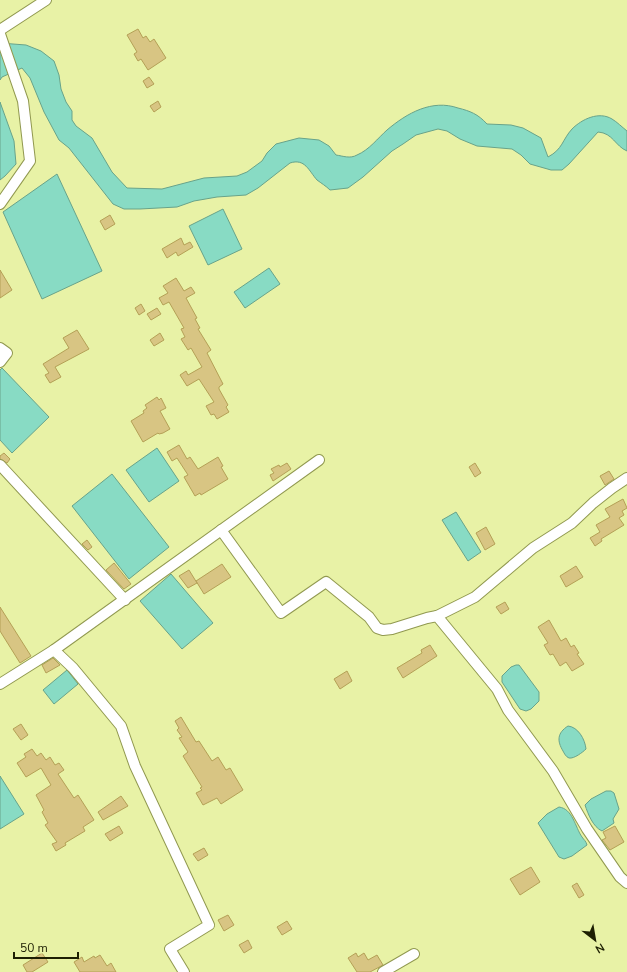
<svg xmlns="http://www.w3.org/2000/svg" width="627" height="972" font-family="'Nunito Sans',sans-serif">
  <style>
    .water { fill: #88dbc4; stroke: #68a38a }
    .building { fill: #d8c583; stroke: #b4a056 }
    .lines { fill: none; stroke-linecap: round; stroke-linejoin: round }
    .street-casing { stroke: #919950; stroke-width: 12 }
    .street { stroke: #fff; stroke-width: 10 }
  </style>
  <rect width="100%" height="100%" fill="#e8f2a6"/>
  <g class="water">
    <path d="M0 43 26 45 41 51 54 61 59 75 61 89 66 102 72 111V120L76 126 92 138 112 172 127 188 162 189 204 178 237 176 247 172 262 161 267 153 276 144 299 138 319 140 329 146 336 155C343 156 350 159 357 155 369 150 378 138 387 130 407 113 432 99 458 108 470 111 478 114 487 124L511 125 523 128 541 138 548 157C563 149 562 140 572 129 582 119 599 111 612 119 617 122 622 127 627 131V151C615 146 613 133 598 132L569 164 562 170H551L530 164 521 155 512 149 477 146 460 139 447 131 438 129 416 135 403 144 392 151 363 177 348 188 330 190C326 186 321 183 317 180 309 171 305 158 290 163L258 188 246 195 217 197 194 201 177 207 140 209H124L113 204 69 148 59 140 44 112 30 78 22 68 2 77 0 80Z"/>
    <path d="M0 102 14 141 16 164 5 176 0 180Z"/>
    <path d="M57 174 102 271 42 299 3 212Z"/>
    <path d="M223 209 242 249 208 265 189 226Z"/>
    <path d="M269 268 280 284 245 308 234 292Z"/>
    <path d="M2 368 49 417 12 453 0 440V370Z"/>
    <path d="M157 448 179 481 149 502 126 470Z"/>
    <path d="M112 474 169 547 129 579 72 506Z"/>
    <path d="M456 512 481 552 468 561 442 520Z"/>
    <path d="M171 574 213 623 182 649 140 601Z"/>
    <path d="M516 665H519L539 692V701L531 709 526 711 520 709 502 682V676L511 667Z"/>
    <path d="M67 670 78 684 54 704 43 690Z"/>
    <path d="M568 726C578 727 585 739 586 749 583 752 574 759 569 758 566 757 564 753 563 751 557 741 557 733 568 726Z"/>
    <path d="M0 776 24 814 0 829Z"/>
    <path d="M606 791H611L614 793 619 809 613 819 614 823 602 831C593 827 588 814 585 805L591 799Z"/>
    <path d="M559 807C573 809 575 827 582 837 584 840 586 841 587 845L572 856 564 859 559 857 538 823 547 814Z"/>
  </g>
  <g class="building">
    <path d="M138 29 143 38 146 36 150 42 154 39 166 58 148 70 141 59 138 61 134 54 137 52 127 35Z"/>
    <path d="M149 77 154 84 147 88 143 81Z"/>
    <path d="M158 101 161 107 154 112 150 106Z"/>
    <path d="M110 215 115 224 105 230 100 221Z"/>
    <path d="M181 238 184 245 190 242 193 247 178 256 176 252 167 258 162 249Z"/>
    <path d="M0 270 12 290 0 298Z"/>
    <path d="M176 278 184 291 191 287 195 293 186 298 197 318 195 319 200 328 198 329 211 350 207 353 223 384 219 387V389L228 405 226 407 229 412 217 419 214 414 211 415 206 406 214 402 199 379 187 386 180 375 186 371 188 375 202 367 191 348 188 350 181 339 185 337 181 329 184 328 169 302 163 305 159 298 168 293 163 286Z"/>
    <path d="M141 304 145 311 139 315 135 308Z"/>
    <path d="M157 308 161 314 151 320 147 314Z"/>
    <path d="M77 330 89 349 55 367 61 377 50 383 45 375 49 373 43 364 69 348 63 338Z"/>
    <path d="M160 333 164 340 154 346 150 340Z"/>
    <path d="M157 397 159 400 161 398 166 408 160 411 170 429 163 433 159 434 158 433 143 442 131 421 144 413 143 411 147 408 145 405Z"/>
    <path d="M179 445 187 459 190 457 198 469 218 457 223 466 221 467 228 479 201 495 200 493 195 496 184 477 188 475 177 458 172 461 167 452Z"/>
    <path d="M4 453 10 459 7 463 0 459V456Z"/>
    <path d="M287 463 291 469 273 481 270 475 274 473 271 469 279 465 280 467Z"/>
    <path d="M475 463 481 473 475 477 469 467Z"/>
    <path d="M609 471 614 479 605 485 600 476Z"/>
    <path d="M623 499 627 508 622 511 624 515 619 518 624 525 601 539 602 541 595 546 590 538 600 532 596 525 610 517 605 509Z"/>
    <path d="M486 527 495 544 485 550 476 533Z"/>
    <path d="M87 540 92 547 88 550 82 544Z"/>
    <path d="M114 563 131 584 124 589 106 570Z"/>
    <path d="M222 564 231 577 204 594 196 581Z"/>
    <path d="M576 566 583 577 566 587 560 576Z"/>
    <path d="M189 570 197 583 188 588 179 576Z"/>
    <path d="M505 602 509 609 501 614 496 607Z"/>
    <path d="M0 607 31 656 20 663 0 631Z"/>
    <path d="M549 620 561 641 566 638 571 647 574 645 579 653 577 654 584 664 572 671 566 662 560 666 553 654 550 655 544 645 548 643 538 627Z"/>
    <path d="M430 645 437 656 403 678 397 668 422 653 421 650Z"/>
    <path d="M53 658 60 665 46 673 42 665Z"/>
    <path d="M347 671 352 681 340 689 334 679Z"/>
    <path d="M181 717 196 742 199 741 212 761 218 757 226 770 230 768 243 790 221 804 217 798 203 805 196 793 202 790 200 788 202 787 183 756 188 752 179 738 182 737 177 730 179 728 175 721Z"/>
    <path d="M21 724 28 735 21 740 13 729Z"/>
    <path d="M32 749 37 756 41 753 46 760 50 757 55 765 59 763 64 770 58 774 74 798 78 795 94 820 83 827 85 831 65 843 66 845 56 851 52 844 57 842 45 825 48 823 42 812 44 810 36 795 51 785 41 768 26 777 17 763 26 757 24 754Z"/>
    <path d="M121 796 128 806 103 820 98 812Z"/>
    <path d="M119 826 123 833 110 841 105 834Z"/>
    <path d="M615 826 624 842 610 850 602 840 606 838 603 832Z"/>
    <path d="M204 848 208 855 198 861 193 854Z"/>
    <path d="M531 867 540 882 520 895 510 879Z"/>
    <path d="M577 883 584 895 579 898 572 886Z"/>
    <path d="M228 915 234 925 224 931 218 920Z"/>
    <path d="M287 921 292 929 282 935 277 927Z"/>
    <path d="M248 940 252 948 244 953 239 945Z"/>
    <path d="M42 953 48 962 32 972H27L23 965Z"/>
    <path d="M356 953 358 957 364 953 368 960 377 955 383 965 370 972H357L348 958Z"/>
    <path d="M100 955 107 966 111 963 116 972H80L74 962 82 957 84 962 94 956 95 958Z"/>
  </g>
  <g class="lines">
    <g class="street-casing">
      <g id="street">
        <path d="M0 30 46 0"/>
        <path d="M0 34 23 101 30 161 0 204"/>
        <path d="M0 348 7 353 0 362"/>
        <path d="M0 465 125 600"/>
        <path d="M221 530 281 613 326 582 369 617 377 628 383 630 392 629 427 618 437 616 497 689 508 710 553 771 587 829 620 877 627 883"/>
        <path d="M437 616 475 597 533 548 572 523 593 503 612 488 627 478"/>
        <path d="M54 650 73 668 121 726 135 766 209 925 170 949 184 972"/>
        <path d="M0 684 54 650 319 460"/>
        <path d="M383 972 414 954"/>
      </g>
    </g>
    <use href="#street" class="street"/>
  </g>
  <g transform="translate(595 940) rotate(149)" stroke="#e8f2a6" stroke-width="3" paint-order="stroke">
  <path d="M0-3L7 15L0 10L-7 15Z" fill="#1d1f02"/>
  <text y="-6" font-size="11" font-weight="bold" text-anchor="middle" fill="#1d1f02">N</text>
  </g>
  <path d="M14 952v6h64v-6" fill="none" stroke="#1d1f02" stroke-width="2"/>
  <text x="20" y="952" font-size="12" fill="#1d1f02" stroke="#e8f2a6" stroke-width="3" paint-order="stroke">50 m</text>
</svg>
